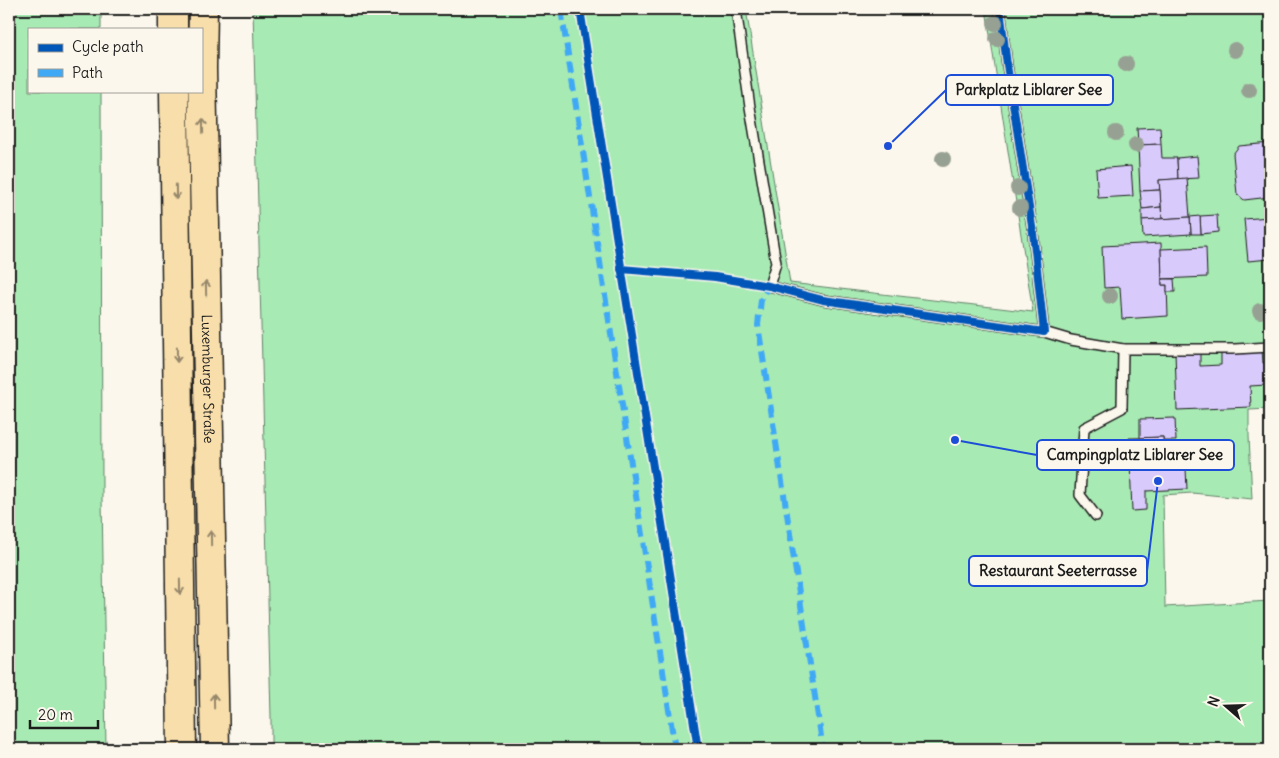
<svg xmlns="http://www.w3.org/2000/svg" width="1279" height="758" font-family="Delius,sans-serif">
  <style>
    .green { fill: #a8eab4; stroke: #628368 }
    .building { fill: #d9cafc; stroke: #1c1c1c }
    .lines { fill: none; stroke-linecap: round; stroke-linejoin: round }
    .service-casing { stroke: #1c1c1c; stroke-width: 12 }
    .primary-casing { stroke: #1c1c1c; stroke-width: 31 }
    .service { stroke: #fbf7ec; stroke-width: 9 }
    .primary { stroke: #f8deab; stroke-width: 28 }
    .quiet { stroke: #3fa9f5; stroke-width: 6; stroke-dasharray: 12 6; stroke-linecap: butt }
    .cycleway-casing { stroke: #fbf7ec; stroke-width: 11 }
    .cycleway { stroke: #0057b8; stroke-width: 8 }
    .tree { fill: #97a193 }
    .oneway { stroke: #95876b }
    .labels { text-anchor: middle; stroke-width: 4; stroke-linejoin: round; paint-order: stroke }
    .street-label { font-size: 14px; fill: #1c1c1c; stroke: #fbf7ec }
    .leader { fill: none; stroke: #1d4ed8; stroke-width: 2 }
    .callout-dot { fill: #1d4ed8; stroke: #fbf7ec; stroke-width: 2 }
    .callout { fill: #fbf7ec; stroke: #1d4ed8; stroke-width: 2 }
    .callout-label { font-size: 15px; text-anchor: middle; font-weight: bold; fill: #1c1c1c }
  </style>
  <rect width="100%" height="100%" fill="#fbf7ec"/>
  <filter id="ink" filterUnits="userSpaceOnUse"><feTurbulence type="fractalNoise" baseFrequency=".02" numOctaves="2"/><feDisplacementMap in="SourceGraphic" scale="10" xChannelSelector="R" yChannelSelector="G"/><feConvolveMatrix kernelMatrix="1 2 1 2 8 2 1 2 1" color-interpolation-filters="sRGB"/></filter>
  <g filter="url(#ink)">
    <g class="green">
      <path d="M9 9H101V29H29V91H101L102 498 106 749H9Z"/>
      <path d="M253 9H746L790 283 1033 312 986 9H1270V409L1249 410V436L1252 499 1192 493 1163 495 1165 607 1270 601V749H271V717Z"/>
    </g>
    <g class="building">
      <path d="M1160 127 1161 144 1138 145 1137 128Z"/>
      <path d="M1270 143V197L1244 200 1237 194 1233 154 1239 146Z"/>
      <path d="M1161 144 1162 158H1177L1178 179 1159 180 1160 190 1140 191 1138 145Z"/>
      <path d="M1197 156 1199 178 1178 179 1177 158Z"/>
      <path d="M1131 166 1133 196 1098 198 1096 169Z"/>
      <path d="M1187 178 1190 217 1162 219 1159 180Z"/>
      <path d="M1160 190 1161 207 1142 209 1140 191Z"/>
      <path d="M1161 207 1162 219 1142 220V209Z"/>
      <path d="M1217 215 1218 232 1201 234 1200 216Z"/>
      <path d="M1200 216 1201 234H1191L1190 217Z"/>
      <path d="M1190 217 1191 234 1143 237 1142 220Z"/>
      <path d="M1270 217V259L1248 261 1244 219Z"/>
      <path d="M1161 243 1162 285H1167L1168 316 1122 319 1120 287 1104 288 1102 246Z"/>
      <path d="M1206 247 1207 277 1162 279 1161 249Z"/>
      <path d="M1162 279H1174L1175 292H1167V285H1162Z"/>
      <path d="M1262 349 1263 363H1266V385L1250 386 1251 407 1177 410 1175 352 1200 351V366L1221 365V351Z"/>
      <path d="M1175 418 1176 441H1163V437L1140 438V419Z"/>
      <path d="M1163 437 1164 470 1186 469 1187 489 1146 491V510L1132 511 1129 438Z"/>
    </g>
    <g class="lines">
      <g class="service-casing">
        <g id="service">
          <path d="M736 9 750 107 776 263 769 286 823 300 1044 332 1071 340 1123 349H1235L1270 347"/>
          <path d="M1000 9 1007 65 1033 233 1044 332"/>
          <path d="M1096 516 1080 495 1084 428 1122 408 1123 349"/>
        </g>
      </g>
      <g class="primary-casing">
        <g id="primary">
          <path d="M173 9V29"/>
          <path id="s1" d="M203 9 202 68 215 749"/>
          <path d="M174 91 182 749"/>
        </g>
      </g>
      <use href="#service" class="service"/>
      <use href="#primary" class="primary"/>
      <g class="quiet">
        <path d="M561 9 675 749"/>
        <path d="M765 286H769L761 300 758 325 823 749"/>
      </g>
      <g class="cycleway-casing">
        <g id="cycleway">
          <path d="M580 9C619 256 659 502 698 749"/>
          <path d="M621 269 715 277 769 286 823 300 1044 332 1033 233 1007 65 1000 9"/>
        </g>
      </g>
      <use href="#cycleway" class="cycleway"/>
    </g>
    <g class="tree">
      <circle cx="995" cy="23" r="8"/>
      <circle cx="997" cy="39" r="8"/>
      <circle cx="1235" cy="50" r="8"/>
      <circle cx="1126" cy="64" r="8"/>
      <circle cx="1249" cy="90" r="8"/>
      <circle cx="1116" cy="133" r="8"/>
      <circle cx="1136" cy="145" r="8"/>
      <circle cx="943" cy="159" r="8"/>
      <circle cx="1018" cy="188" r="8"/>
      <circle cx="1020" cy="208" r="8"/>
      <circle cx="1110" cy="296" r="8"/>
      <circle cx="1260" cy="311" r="8"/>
    </g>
    <defs><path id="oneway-shaft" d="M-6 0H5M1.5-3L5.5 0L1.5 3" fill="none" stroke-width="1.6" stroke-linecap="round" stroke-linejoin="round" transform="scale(1.25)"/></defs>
    <g class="oneway">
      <use href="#oneway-shaft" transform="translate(203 126) rotate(-91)"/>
      <use href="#oneway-shaft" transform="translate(176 192) rotate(89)"/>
      <use href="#oneway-shaft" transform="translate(206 288) rotate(-91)"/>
      <use href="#oneway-shaft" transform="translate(177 355) rotate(89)"/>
      <use href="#oneway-shaft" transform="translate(211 538) rotate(-91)"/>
      <use href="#oneway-shaft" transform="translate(180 587) rotate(89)"/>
      <use href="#oneway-shaft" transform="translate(214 701) rotate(-91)"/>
    </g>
  </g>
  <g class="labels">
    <g class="street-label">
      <text dy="5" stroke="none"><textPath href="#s1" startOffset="370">Luxemburger Straße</textPath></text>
    </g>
  </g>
  <path class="leader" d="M888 146L946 90M955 440L1037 455M1158 481L1147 571"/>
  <g class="callout-dot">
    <circle cx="888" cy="146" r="5"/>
    <circle cx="955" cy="440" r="5"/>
    <circle cx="1158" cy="481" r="5"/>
  </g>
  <g class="callout">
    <rect x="946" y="75" width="167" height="30" rx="5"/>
    <rect x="1037" y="440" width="197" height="30" rx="5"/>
    <rect x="969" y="556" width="178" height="30" rx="5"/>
  </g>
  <g class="callout-label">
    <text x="1029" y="95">Parkplatz Liblarer See</text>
    <text x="1135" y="460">Campingplatz Liblarer See</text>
    <text x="1058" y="576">Restaurant Seeterrasse</text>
  </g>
  <rect width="1279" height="758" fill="none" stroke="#fbf7ec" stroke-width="30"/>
  <rect x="15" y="15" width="1249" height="728" fill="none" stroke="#1c1c1c" stroke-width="2" filter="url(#ink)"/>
  <rect x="28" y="28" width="175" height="65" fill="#fbf7ec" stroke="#a29f99"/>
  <rect x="38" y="44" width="25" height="8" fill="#0057b8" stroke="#a29f99"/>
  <text x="72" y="52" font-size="15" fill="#1c1c1c">Cycle path</text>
  <rect x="38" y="69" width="25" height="8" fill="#3fa9f5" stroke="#a29f99"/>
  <text x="72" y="78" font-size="15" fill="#1c1c1c">Path</text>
  <g transform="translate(1226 706) rotate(290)" stroke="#fbf7ec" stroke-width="4" paint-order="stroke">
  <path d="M0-4L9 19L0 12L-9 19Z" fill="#1c1c1c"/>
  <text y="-8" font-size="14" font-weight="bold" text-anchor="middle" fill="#1c1c1c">N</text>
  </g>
  <path d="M30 720v8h68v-8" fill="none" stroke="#1c1c1c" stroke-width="2.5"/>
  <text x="38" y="720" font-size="15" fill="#1c1c1c" stroke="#fbf7ec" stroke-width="4" paint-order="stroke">20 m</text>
</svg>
